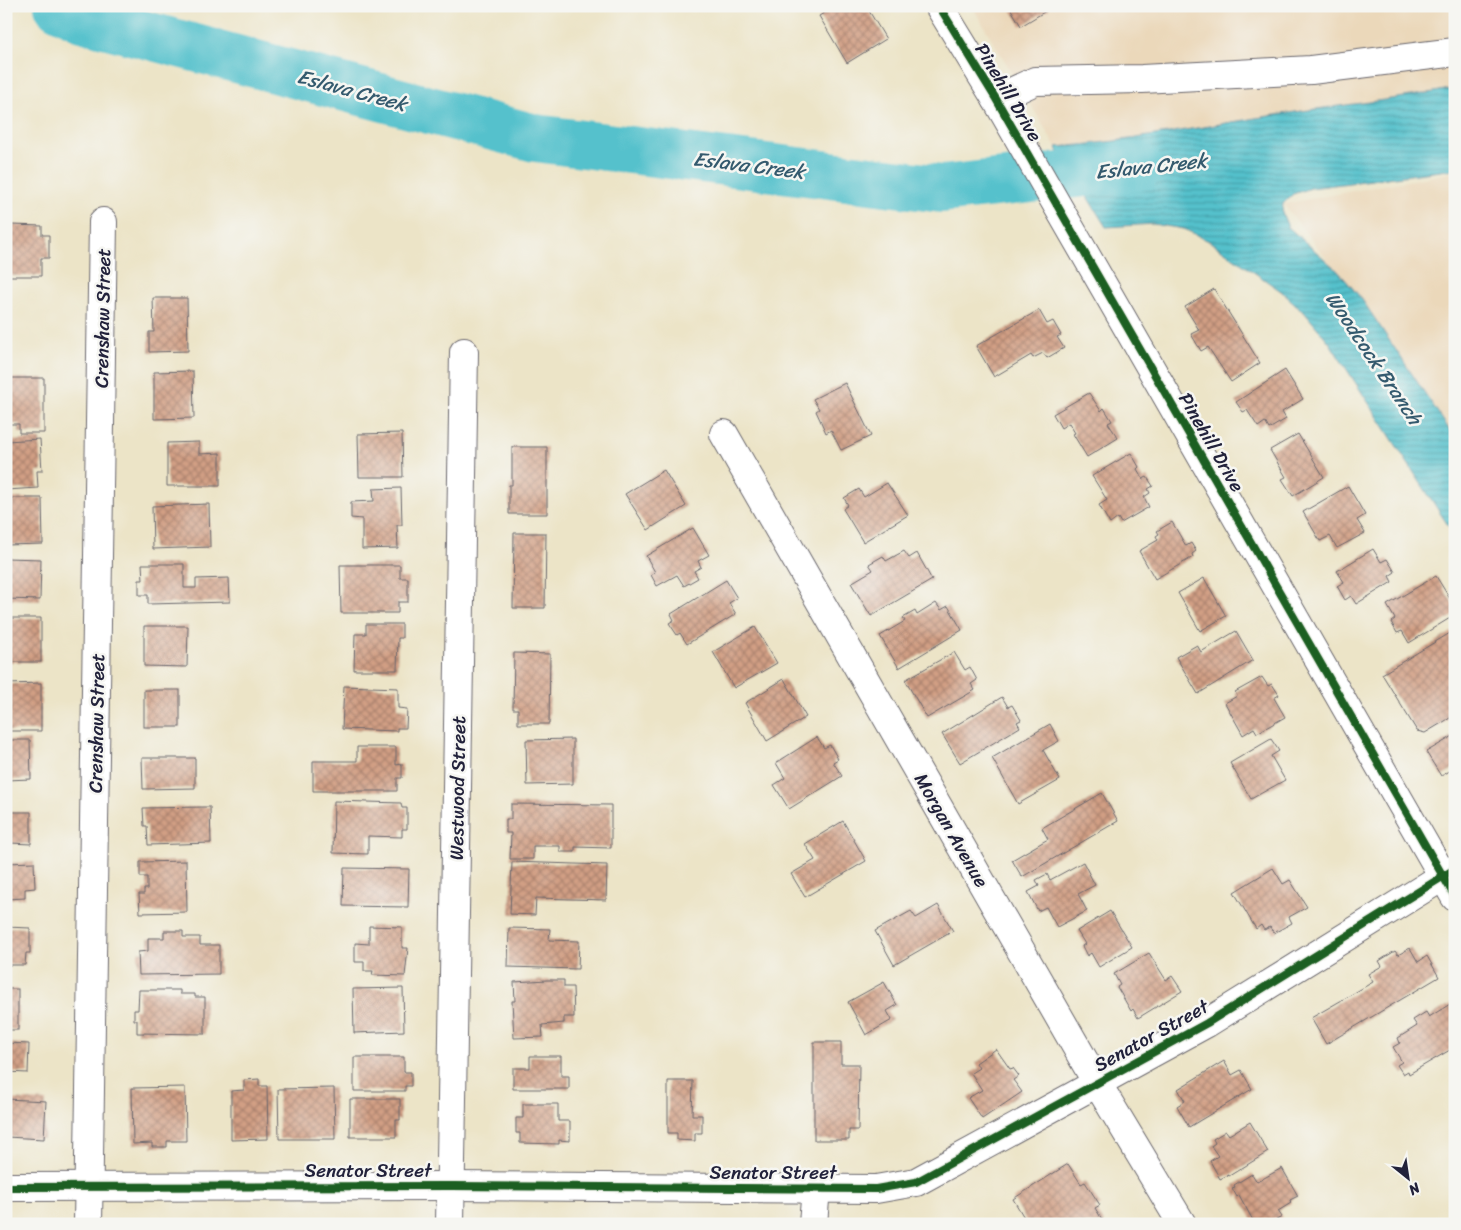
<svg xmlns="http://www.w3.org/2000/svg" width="1461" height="1230" font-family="Sriracha,sans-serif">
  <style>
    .built { fill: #ebd8ba }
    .water { fill: url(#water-rules); stroke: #3b7284 }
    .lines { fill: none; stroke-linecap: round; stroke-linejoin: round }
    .river { stroke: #54c1cc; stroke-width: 48 }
    .building { fill: url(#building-cross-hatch) }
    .street-casing { stroke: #69666c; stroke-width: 30 }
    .street { stroke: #fff; stroke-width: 28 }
    .cycleway-casing { stroke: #f6f6f2; stroke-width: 11 }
    .cycleway { stroke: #1b5e20; stroke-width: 8 }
    .labels { text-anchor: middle; stroke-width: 5; stroke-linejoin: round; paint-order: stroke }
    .street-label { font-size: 19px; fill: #22223b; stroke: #f6f6f2 }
    .water-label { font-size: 20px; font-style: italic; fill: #345a6e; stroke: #f6f6f2 }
  </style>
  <defs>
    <pattern id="water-rules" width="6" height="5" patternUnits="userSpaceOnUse" patternTransform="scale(1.25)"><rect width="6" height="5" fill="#54c1cc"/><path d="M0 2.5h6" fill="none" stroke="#459ca7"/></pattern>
    <pattern id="building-cross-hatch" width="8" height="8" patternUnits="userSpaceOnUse" patternTransform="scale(1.25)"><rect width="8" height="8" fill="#d19f84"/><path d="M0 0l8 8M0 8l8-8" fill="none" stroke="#a9816d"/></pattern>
  </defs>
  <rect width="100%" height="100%" fill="#f6f6f2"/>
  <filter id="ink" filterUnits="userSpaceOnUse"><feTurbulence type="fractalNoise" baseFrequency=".02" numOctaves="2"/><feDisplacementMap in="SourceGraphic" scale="10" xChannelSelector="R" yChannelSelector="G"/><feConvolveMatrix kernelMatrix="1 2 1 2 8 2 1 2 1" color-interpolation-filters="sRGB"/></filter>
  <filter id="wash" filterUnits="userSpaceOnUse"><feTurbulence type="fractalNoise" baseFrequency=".0096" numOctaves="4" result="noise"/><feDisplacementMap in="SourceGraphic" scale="20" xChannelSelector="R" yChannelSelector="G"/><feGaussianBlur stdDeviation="1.12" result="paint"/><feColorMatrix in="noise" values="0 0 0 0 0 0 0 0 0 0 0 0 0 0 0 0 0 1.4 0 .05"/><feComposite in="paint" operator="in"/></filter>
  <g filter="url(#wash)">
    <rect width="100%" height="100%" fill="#ece4c7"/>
    <g class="built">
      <path d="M972 6H1455V88L1422 95 1098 144 1056 147Z"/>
      <path d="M1455 172V438L1383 330 1283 204Z"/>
    </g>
    <path class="water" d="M1455 88V169L1311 188 1293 194 1283 204 1282 213 1288 227 1337 270 1361 298 1455 438V536L1329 342 1305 313 1281 291 1209 241 1184 229 1153 224 1106 227 1056 147C1132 142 1207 125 1282 114 1339 105 1398 100 1455 88Z"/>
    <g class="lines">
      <path class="river" d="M58 6 82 18 535 138 942 189 1139 167"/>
    </g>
    <g id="blocks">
      <g class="building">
        <path d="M836 6H866L886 39 847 63 819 16Z"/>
        <path d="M1009 6H1048L1049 9 1021 26Z"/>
        <path d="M11 225 42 226V235H49V258H41V276H6V253H10Z"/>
        <path d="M1214 289 1260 363 1231 382 1208 347 1201 351 1191 334 1199 330 1185 307Z"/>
        <path d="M153 298H187L188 351 149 352V332H154Z"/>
        <path d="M1039 310 1047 324 1053 321 1061 335 1057 337 1064 348 1047 358 1043 353 1033 358 1031 355 994 377 976 346Z"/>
        <path d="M1285 370 1303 399 1282 412 1286 419 1269 429 1265 422 1258 427 1247 410 1243 412 1236 402Z"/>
        <path d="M193 371 194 418 154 419V372Z"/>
        <path d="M6 378H44V433H19V424H6Z"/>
        <path d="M845 383 871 436 841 450 831 430 826 433 816 411 819 409 813 399Z"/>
        <path d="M1089 393 1101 411 1104 408 1112 421 1108 423 1118 438 1087 457 1073 434 1075 433 1069 423 1061 428 1053 414Z"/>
        <path d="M402 433 403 477H359L358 434Z"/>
        <path d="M1298 434 1324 477 1293 496 1282 479 1286 477 1270 450Z"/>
        <path d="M40 439 42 471H37L38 488 6 490V441Z"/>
        <path d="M199 442V454L220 453V486H167V443Z"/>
        <path d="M512 447H547V514H509V485H512Z"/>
        <path d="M1131 453 1139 467 1137 469 1143 479 1147 477 1153 486 1148 489 1150 493 1144 497 1149 507 1121 523 1118 518 1110 524 1099 505 1107 500 1092 476Z"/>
        <path d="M664 470 686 506 648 530 625 494Z"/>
        <path d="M887 483 908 515 863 542 843 509 848 505 844 498 859 489 864 497Z"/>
        <path d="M1348 486 1365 515 1357 520 1365 533 1337 548 1330 536 1320 541 1303 512Z"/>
        <path d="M401 488 402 525H397L398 548 362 549V519L351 518V502L374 501 373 489Z"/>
        <path d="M6 498H42L43 544 6 545Z"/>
        <path d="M209 504 210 547 153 549 152 506Z"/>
        <path d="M1172 522 1186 546 1191 543 1196 551 1192 554 1193 557 1155 579 1139 551 1158 540 1156 536 1159 534 1157 531Z"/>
        <path d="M693 528 709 555 698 561 701 567 694 571 698 578 684 586 677 575 657 586 651 575 655 572 646 556Z"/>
        <path d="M514 533H546L545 608H513Z"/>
        <path d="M1373 549 1381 562 1387 559 1395 572 1389 576 1392 582 1356 604 1351 596 1345 600 1337 586 1344 582 1337 571Z"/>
        <path d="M904 551 909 558 917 553 932 580 871 616 851 583 873 570 869 564 883 556 886 561Z"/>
        <path d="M6 558 41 559 40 600 6 599Z"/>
        <path d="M142 564H184V588H196V579L229 578 230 602 148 604V595H139V580H143Z"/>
        <path d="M340 565H400V578H408V602H398V613H341Z"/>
        <path d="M1436 576 1455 607V615L1409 643 1402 631 1397 633 1391 622 1395 619 1387 605Z"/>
        <path d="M1204 578 1226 616 1200 631 1178 593Z"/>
        <path d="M726 580 737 598 729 603 736 614 687 644 680 633 677 635 669 623 674 620 671 614Z"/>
        <path d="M936 603 941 610 948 606 962 630 899 668 880 636 905 621 903 618 915 611 917 615Z"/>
        <rect x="6" y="618" width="35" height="44"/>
        <path d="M366 624H402V638H398L397 670H354L355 634H366Z"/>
        <path d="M144 626H188L187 667 144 666Z"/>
        <path d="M755 627 777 663 734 688 713 652Z"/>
        <path d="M1455 630V715L1425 733 1417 731 1382 674Z"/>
        <path d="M1236 631 1253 660 1198 694 1176 657 1197 645 1201 652Z"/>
        <path d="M954 652 965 670 970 667 977 680 971 684 975 690 927 718 905 680Z"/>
        <path d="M514 653 550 654 549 724H518V709H513Z"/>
        <path d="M1262 677 1268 686 1272 684 1279 695 1274 698 1285 717 1257 733 1254 728 1243 735 1225 703 1237 696 1235 692Z"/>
        <path d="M784 679 806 717 767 741 745 703Z"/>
        <path d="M41 683V731H6L7 684Z"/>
        <path d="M344 686 398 688V708L407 709 406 728H397V731L342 729Z"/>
        <rect x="144" y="690" width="36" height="37"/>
        <path d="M1002 697 1008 707 1012 705 1021 720 1017 722 1020 727 960 763 942 734Z"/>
        <path d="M1050 724 1059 741 1043 750 1060 780 1018 804 992 758Z"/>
        <path d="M1455 735V768L1441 776 1426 752Z"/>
        <path d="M817 737 824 748 830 745 838 759 833 762 842 776 789 809 774 785 785 778 776 763Z"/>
        <path d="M573 739V784L527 785 526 740Z"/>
        <path d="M1271 739 1279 751 1271 756 1285 780 1251 799 1230 763Z"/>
        <path d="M6 740H30L31 779 6 780Z"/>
        <path d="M357 747H396V765L402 764V778H397V791H313V761H357Z"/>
        <path d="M142 758H195V788L143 789Z"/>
        <path d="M1102 793 1118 821 1022 877 1012 860 1048 839 1042 828Z"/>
        <path d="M334 801 401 803 402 808H407V829H402V837L368 836V854L333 853Z"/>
        <path d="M511 804 611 805V848L575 847V852H560V846H533V859H510L511 833H506V819H511Z"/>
        <path d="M205 807H210L211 843 148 845 147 826H144L143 808Z"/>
        <path d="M6 812H31V844L10 843V849H6Z"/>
        <path d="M843 821 866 861 805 897 791 874 815 860 805 844Z"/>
        <path d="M186 861 187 912 140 913 139 894H144V889H147V877H140V862Z"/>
        <path d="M34 862 35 888 25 889V898L6 899V863Z"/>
        <path d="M512 862 607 865 606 900 536 898 535 915 510 914Z"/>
        <path d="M1083 862 1095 885 1078 894 1087 911 1057 927 1046 907 1038 911 1028 892 1039 886 1036 880 1047 874 1050 880Z"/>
        <path d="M344 868 409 869 408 907 343 906Z"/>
        <path d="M1273 868 1283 884 1290 880 1307 907 1289 917 1292 923 1274 933 1270 927 1264 930 1261 925 1256 929 1234 892Z"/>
        <path d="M938 905 953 931 894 965 875 931 911 911 916 918Z"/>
        <path d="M1110 911 1132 947 1099 967 1091 953 1087 956 1082 946 1085 944 1077 931Z"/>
        <path d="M369 926 402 927V948H408L405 976 372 975 373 971H364V962H355V943L369 944Z"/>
        <path d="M6 927 30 928V953H26L25 965H6Z"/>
        <path d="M509 928 550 929 549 940 579 941 578 969 508 967Z"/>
        <path d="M164 931H183V937H200V945H219V974L139 975 138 952 148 951V938H164Z"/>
        <path d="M1410 948 1418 962 1427 956 1439 977 1326 1044 1311 1018 1373 982 1368 974 1382 966 1379 961 1395 951 1398 955Z"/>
        <path d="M1149 953 1166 980 1172 976 1182 991 1138 1018 1133 1009 1131 1011 1117 987 1120 985 1114 974Z"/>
        <path d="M547 980H564V987H573L574 1017H564V1023L542 1025 543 1037 514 1038 512 1001H515L514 982Z"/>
        <path d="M884 982 897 1005 887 1011 892 1020 866 1035 848 1002Z"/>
        <path d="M403 988 404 1031 354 1033 353 989Z"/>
        <rect x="6" y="989" width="12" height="41"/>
        <path d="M139 990H180V994H195V997H205V1034L137 1033V1020H134V1010H138Z"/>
        <path d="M1455 1001V1047L1409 1074 1408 1071 1403 1074 1397 1065 1402 1062 1393 1047 1400 1043 1398 1038 1417 1026 1413 1020 1426 1012 1429 1017Z"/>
        <path d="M814 1042H841V1064H859L858 1130H849V1140H814Z"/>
        <path d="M6 1043 29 1044 28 1073 6 1072Z"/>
        <path d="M996 1049 1010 1069 1013 1068 1019 1076 1013 1080 1022 1092 982 1119 968 1098 982 1090 971 1073 979 1068 976 1063Z"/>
        <path d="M530 1056H561V1076H569V1089H513V1068H530Z"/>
        <path d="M354 1057H404V1072H411V1086H405V1091H354Z"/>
        <path d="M1224 1061 1232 1075 1241 1070 1252 1089 1189 1127 1177 1106 1185 1101 1178 1089Z"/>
        <path d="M259 1079V1086H267L268 1139 231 1140V1091L244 1090V1080Z"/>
        <path d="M668 1081H693L692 1115H702V1133H695V1141L677 1140V1133H668Z"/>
        <path d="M185 1087 186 1141H167V1147H152V1143L133 1144 132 1088Z"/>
        <path d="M334 1088 335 1139H279L278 1089Z"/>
        <path d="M6 1099 46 1101 44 1139 6 1137Z"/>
        <path d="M350 1099H400V1120H396V1137H350Z"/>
        <path d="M523 1104H558V1121H570V1141L559 1140V1144L520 1143V1133H516V1118H523Z"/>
        <path d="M1250 1122 1268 1152 1229 1176 1228 1175 1220 1179 1210 1161 1218 1156 1211 1146 1215 1143 1213 1139 1226 1131 1229 1135Z"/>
        <path d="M1068 1164 1081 1184 1085 1182 1100 1205 1095 1208 1105 1224H1028L1013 1199Z"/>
        <path d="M1282 1168 1298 1196 1290 1200 1291 1203 1278 1211 1282 1217 1269 1224H1255L1239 1195 1237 1197 1232 1188 1235 1187 1234 1185 1252 1174 1257 1182Z"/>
      </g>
    </g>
  </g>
  <g filter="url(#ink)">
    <use href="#blocks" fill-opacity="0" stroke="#69666c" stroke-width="1"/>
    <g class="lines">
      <g class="street-casing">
        <g id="street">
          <path d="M939 6 996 99 1455 897"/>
          <path d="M996 99 1035 81 1142 79 1311 70 1455 52"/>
          <path d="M724 434 1097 1083 1182 1224"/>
          <path d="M6 1187 451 1186 876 1189 916 1182 1207 1023 1455 869"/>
          <path d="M88 1224 103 222"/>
          <path d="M450 1224 464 352"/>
          <path d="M813 1224 816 1188"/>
        </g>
      </g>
      <use href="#street" class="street"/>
      <g class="cycleway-casing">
        <g id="cycleway">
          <path d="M939 6 996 99 1455 897"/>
          <path d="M6 1187 451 1186 876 1189 916 1182 1207 1023 1455 869"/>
        </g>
      </g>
      <use href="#cycleway" class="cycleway"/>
    </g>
  </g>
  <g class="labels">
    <g class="street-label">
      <text transform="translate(1009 92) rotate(59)" y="7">Pinehill Drive</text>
      <text transform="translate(102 318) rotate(-89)" y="7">Crenshaw Street</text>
      <text transform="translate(1212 442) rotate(60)" y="7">Pinehill Drive</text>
      <text transform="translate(96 723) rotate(-89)" y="7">Crenshaw Street</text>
      <text transform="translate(457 788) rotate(-89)" y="7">Westwood Street</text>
      <text transform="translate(952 830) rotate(60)" y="7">Morgan Avenue</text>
      <text transform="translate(1151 1035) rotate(-29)" y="7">Senator Street</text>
      <text x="368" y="1177">Senator Street</text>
      <text x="773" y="1179">Senator Street</text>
    </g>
    <g class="water-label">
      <text transform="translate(352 90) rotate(15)" y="7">Eslava Creek</text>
      <text transform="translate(749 165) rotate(7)" y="7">Eslava Creek</text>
      <text transform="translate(1151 166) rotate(-6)" y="7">Eslava Creek</text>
      <text transform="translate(1374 358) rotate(56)" y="7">Woodcock Branch</text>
    </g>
  </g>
  <rect width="1461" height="1230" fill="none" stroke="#f6f6f2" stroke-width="25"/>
  <g transform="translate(1408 1178) rotate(150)" stroke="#f6f6f2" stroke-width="4" paint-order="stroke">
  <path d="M0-4L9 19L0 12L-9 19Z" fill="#22223b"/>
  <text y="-8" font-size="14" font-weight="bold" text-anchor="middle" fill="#22223b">N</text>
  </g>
</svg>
